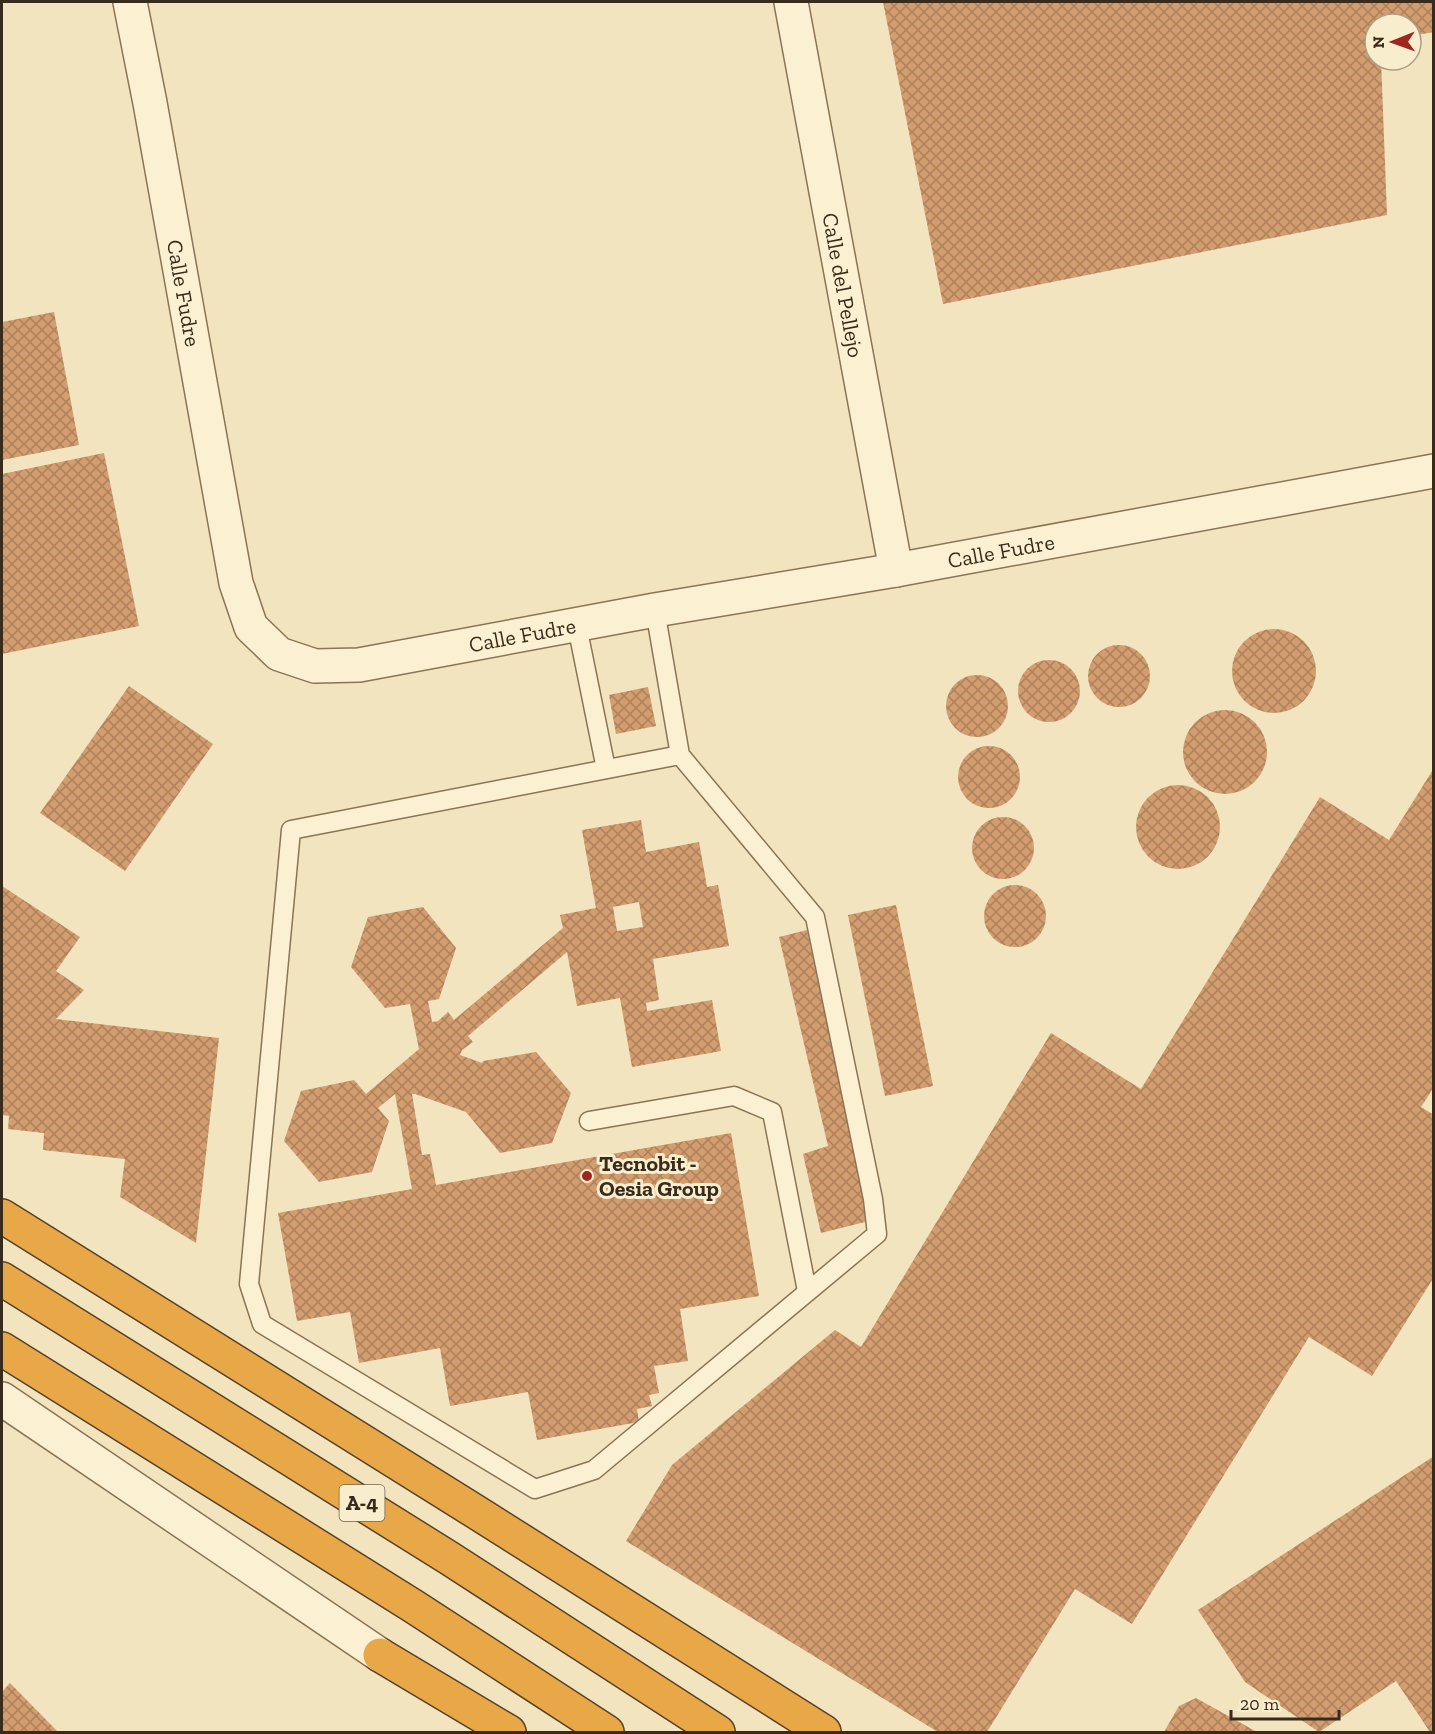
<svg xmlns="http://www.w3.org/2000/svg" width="1435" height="1734" font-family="'Zilla Slab',serif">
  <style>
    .building { fill: url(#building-cross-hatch); fill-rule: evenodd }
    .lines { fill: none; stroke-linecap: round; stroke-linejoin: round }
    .service-casing { stroke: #8b7455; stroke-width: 21 }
    .minor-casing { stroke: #8b7455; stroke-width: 36 }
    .motorway-casing { stroke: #58412a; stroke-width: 36 }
    .service { stroke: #fbf1d2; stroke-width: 18 }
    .minor { stroke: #fbf1d2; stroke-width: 33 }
    .motorway { stroke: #e9a847; stroke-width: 33 }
    .poi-dot { fill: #9f2520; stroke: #f8eece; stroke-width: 2 }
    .labels { text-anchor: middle; stroke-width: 6; stroke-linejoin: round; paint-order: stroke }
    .shield { fill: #f8eece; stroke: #726651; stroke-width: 1.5 }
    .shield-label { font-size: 21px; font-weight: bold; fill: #392b1b }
    .street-label { font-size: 22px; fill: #392b1b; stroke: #f8eece }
    .poi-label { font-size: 22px; font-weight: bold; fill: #392b1b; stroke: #f8eece; text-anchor: start }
  </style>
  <defs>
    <pattern id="building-cross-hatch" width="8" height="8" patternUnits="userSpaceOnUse" patternTransform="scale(1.5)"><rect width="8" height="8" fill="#d39d70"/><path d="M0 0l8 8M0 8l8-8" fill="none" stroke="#ac805b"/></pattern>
  </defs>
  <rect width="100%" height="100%" fill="#f1e4be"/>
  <g class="building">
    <path d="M883 2H1434V32L1411 36V24H1375V60H1381L1387 215 943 304Z"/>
    <path d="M54 312 79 445 2 460V322Z"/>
    <path d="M104 453 139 626 2 654V474Z"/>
    <circle cx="1274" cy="671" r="42"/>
    <circle cx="1119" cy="676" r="31"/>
    <circle cx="1049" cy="691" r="31"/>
    <circle cx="977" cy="706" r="31"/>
    <path d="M129 686 213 744 125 871 40 813Z"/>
    <path d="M648 687 656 726 616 734 609 695Z"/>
    <circle cx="1225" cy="752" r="42"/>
    <circle cx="989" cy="777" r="31"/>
    <path d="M1434 768V1087L1421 1107 1434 1115V1277L1372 1376 1309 1337 1132 1624 1075 1589 987 1732H938L626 1541 672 1465 835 1330 861 1347 1051 1033 1141 1089 1320 797 1389 840Z"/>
    <circle cx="1178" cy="827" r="42"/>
    <circle cx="1003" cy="848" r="31"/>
    <path d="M641 820 646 852 699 842 707 887 718 885 729 946 653 959 659 1000 646 1003 647 1011 712 1000 721 1051 632 1067 620 998 577 1006 567 952 468 1036 473 1042 462 1050 460 1055 482 1063 483 1061 536 1052 571 1093 552 1143 500 1153 466 1112 415 1094H412L422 1155 430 1154 436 1185 731 1133 759 1296 680 1309 688 1361 654 1366 659 1393 649 1395 652 1406 637 1409 639 1422 537 1440 528 1392 450 1406 440 1348 359 1363 350 1312 297 1321 278 1213 412 1189 395 1094 378 1108 389 1121 372 1172 319 1182 284 1141 301 1091 354 1080 366 1094 419 1049 410 1004 385 1008 351 967 368 917 423 907 456 948 439 999 428 1001 432 1022 438 1021 448 1012 454 1020 563 928 560 915 596 908 582 830ZM639 902 643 927 617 931 613 907Z"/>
    <circle cx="1015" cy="916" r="31"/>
    <path d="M2 886 80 937 56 971 84 990 56 1019 219 1038 196 1243 120 1197 125 1159 43 1150 44 1133 8 1129 9 1116 2 1115Z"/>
    <path d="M896 905 933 1086 885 1096 848 915Z"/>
    <path d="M807 930 869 1221 821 1233 803 1154 828 1146 779 937Z"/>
    <path d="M1434 1456V1732H1430L1396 1681 1319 1732 1245 1682 1198 1610Z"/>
    <path d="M10 1683 58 1732H2V1692Z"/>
    <path d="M1196 1698 1257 1732H1164L1179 1706Z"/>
  </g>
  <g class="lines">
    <g class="service-casing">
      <g id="service">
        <path d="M655 610 680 755 815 917 873 1199 877 1234 594 1470 535 1489 262 1324 249 1284 291 830 680 755"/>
        <path d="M577 626 606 769"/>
        <path d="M589 1121 734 1096 772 1112 807 1291"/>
      </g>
    </g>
    <g class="minor-casing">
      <g id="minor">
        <path id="s1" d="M130 2 150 103 236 583 251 627 279 654 315 666 359 665 655 610 896 570 1434 471"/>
        <path id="s2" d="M791 2 896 570"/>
        <path d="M2 1399 380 1655"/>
      </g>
    </g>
    <g class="motorway-casing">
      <g id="motorway">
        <path d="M2 1216 476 1512 824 1732"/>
        <path d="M2 1279 449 1558 718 1732"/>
        <path d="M2 1349 413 1606 607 1732"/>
        <path d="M380 1655 509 1732"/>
      </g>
    </g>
    <use href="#service" class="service"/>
    <use href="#minor" class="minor"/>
    <use href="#motorway" class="motorway"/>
  </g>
  <circle class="poi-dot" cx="587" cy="1176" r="6"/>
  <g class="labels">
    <rect class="shield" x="339.5" y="1485" width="45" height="36" rx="4.5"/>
    <g class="shield-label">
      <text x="362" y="1510">A-4</text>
    </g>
    <g class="street-label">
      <text dy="8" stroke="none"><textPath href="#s2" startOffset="288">Calle del Pellejo</textPath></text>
      <text dy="8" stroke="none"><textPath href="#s1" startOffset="296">Calle Fudre</textPath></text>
      <text dy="8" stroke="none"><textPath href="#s1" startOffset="1410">Calle Fudre</textPath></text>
      <text dy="8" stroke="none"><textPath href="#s1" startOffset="924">Calle Fudre</textPath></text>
    </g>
    <g class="poi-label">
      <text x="599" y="1171">Tecnobit -<tspan x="599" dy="25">Oesia Group</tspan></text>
    </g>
  </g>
  <rect width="1435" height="1734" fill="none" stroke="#392b1b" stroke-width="6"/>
  <g transform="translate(1393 42) rotate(269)"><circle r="28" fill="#f8eece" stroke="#aca086" stroke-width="1.5"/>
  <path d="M0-4.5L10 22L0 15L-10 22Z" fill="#9f2520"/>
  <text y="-9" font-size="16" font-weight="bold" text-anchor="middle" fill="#392b1b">N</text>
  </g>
  <path d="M1231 1710v9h108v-9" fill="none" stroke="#392b1b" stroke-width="3"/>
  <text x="1240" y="1710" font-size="18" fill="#392b1b" stroke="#f8eece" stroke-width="4.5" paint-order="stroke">20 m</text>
</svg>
